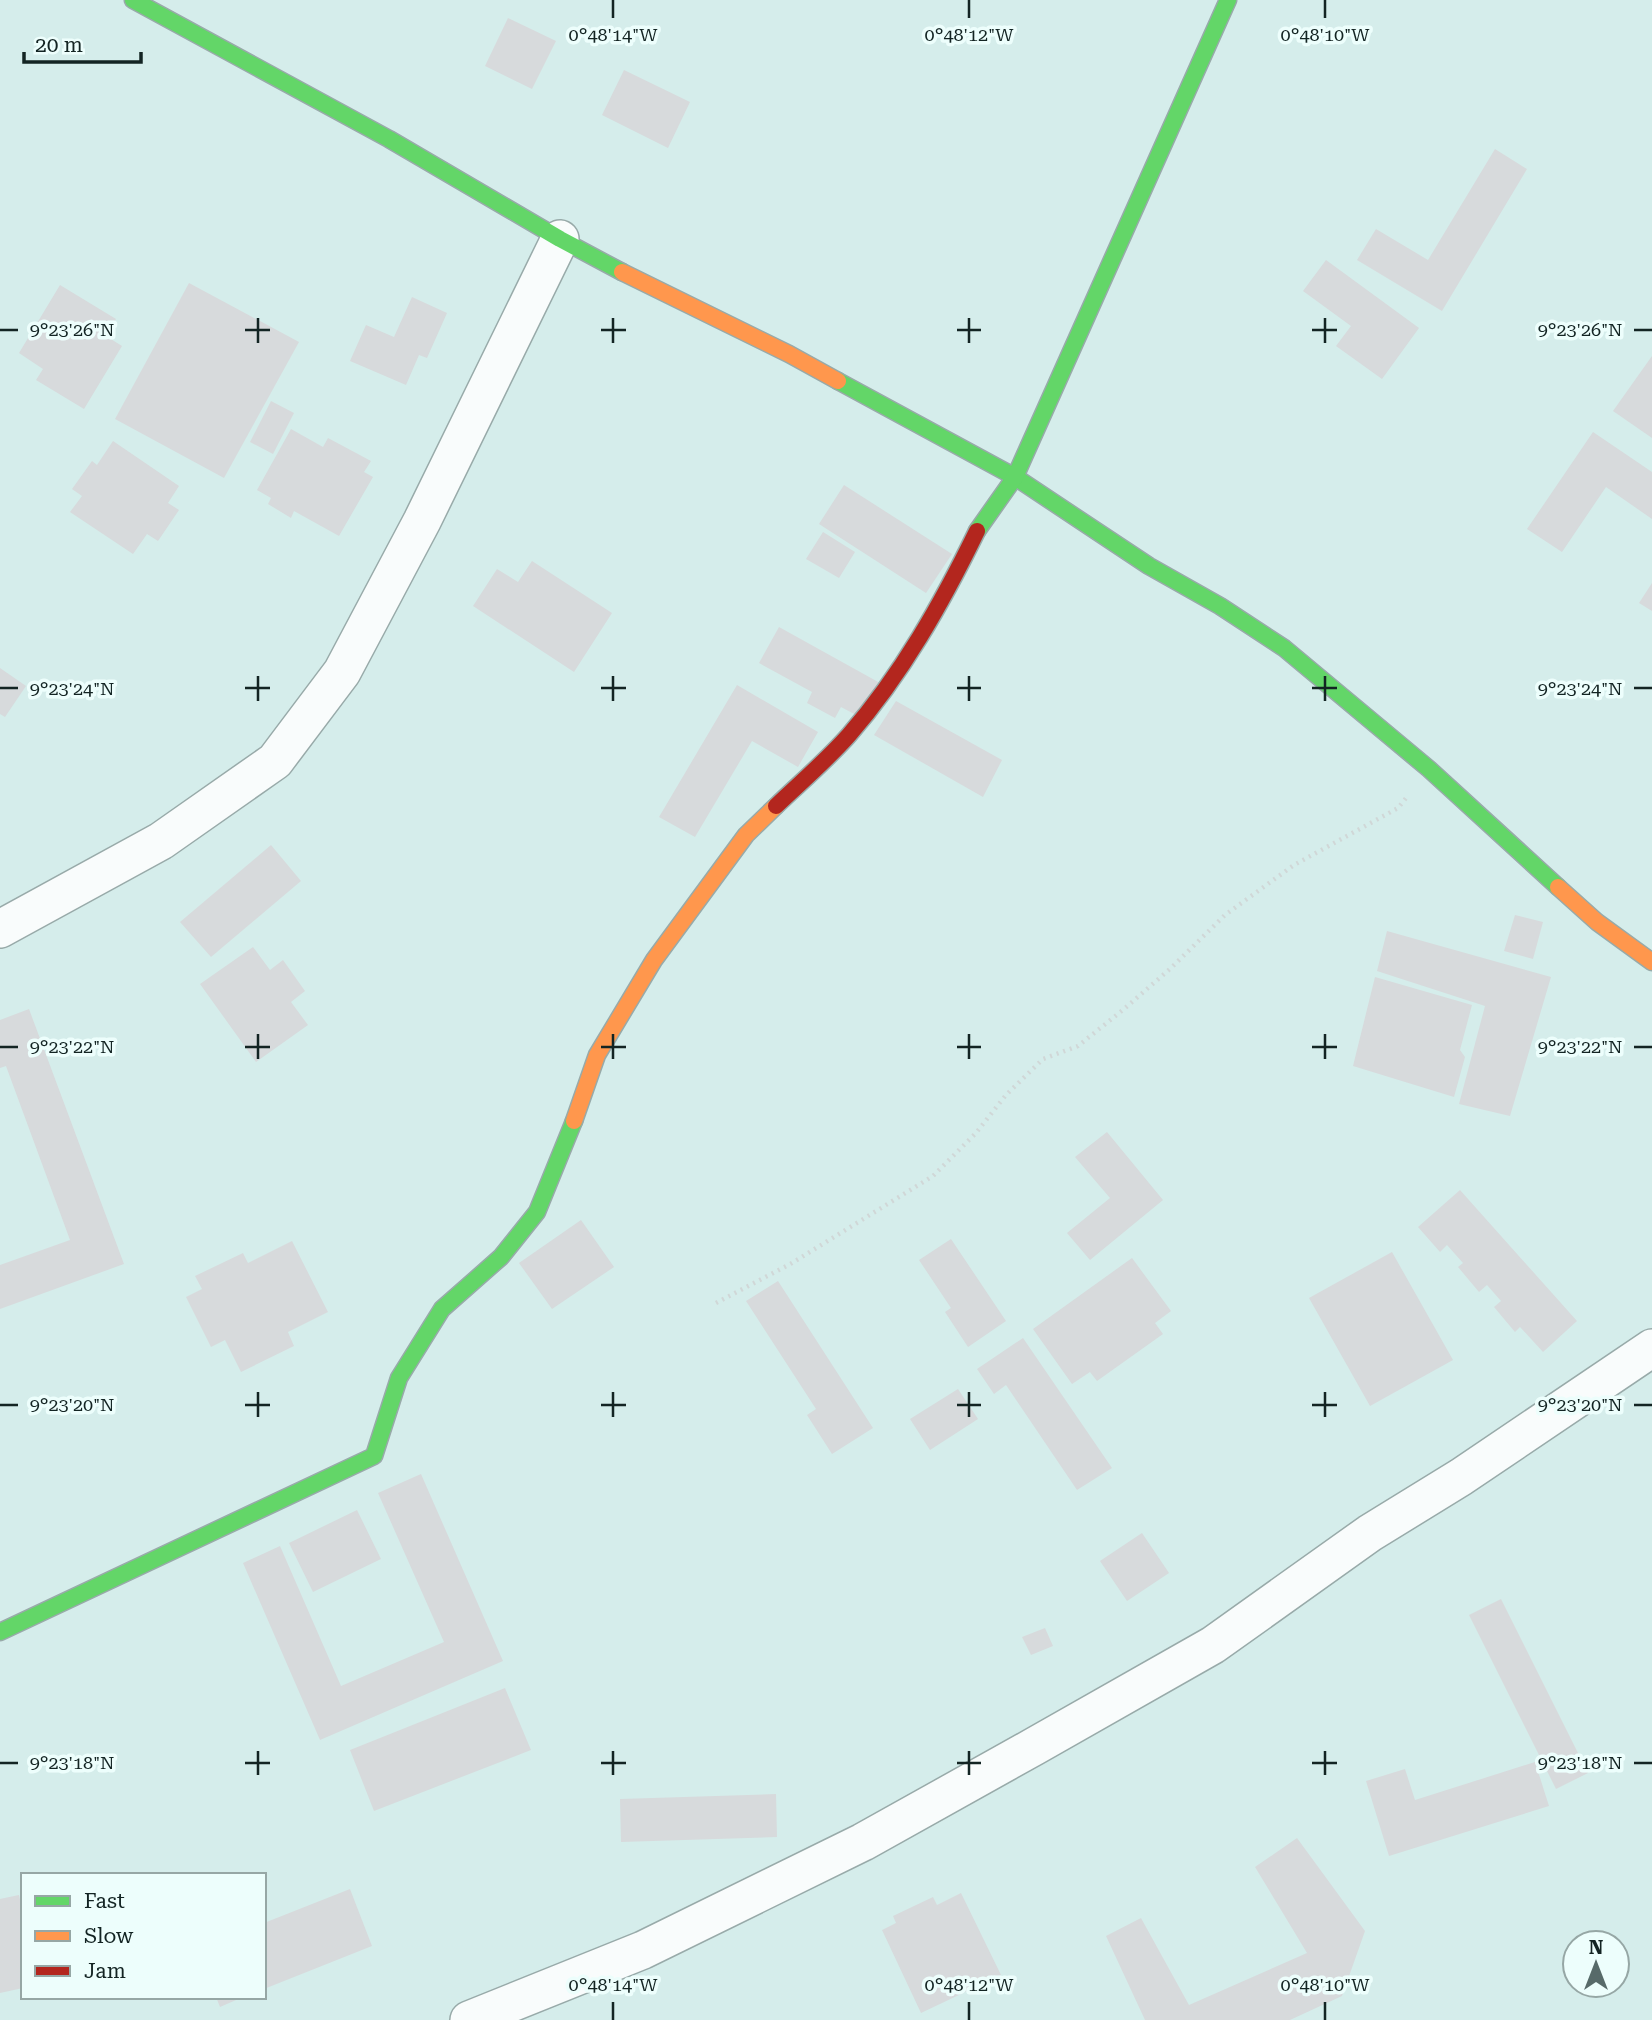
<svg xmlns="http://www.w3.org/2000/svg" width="1652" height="2020" font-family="'Roboto Serif',serif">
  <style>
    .building { fill: #d7dadc }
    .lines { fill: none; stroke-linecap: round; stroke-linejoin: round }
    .street-casing { stroke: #98aaa9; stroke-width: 40 }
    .fast-casing { stroke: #98aaa9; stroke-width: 19 }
    .slow-casing { stroke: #98aaa9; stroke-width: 19 }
    .jam-casing { stroke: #98aaa9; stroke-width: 19 }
    .path { stroke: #d0d7d7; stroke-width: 4.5; stroke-dasharray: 2 5; stroke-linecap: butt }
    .street { stroke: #f9fcfc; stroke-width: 37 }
    .fast { stroke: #63d668; stroke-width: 16 }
    .slow { stroke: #ff974d; stroke-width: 16 }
    .jam { stroke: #b3261e; stroke-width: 16 }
    .ticks { fill: none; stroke: #132423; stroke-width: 2.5 }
    .ticks-label { font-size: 18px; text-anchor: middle; fill: #132423; stroke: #edfefc; stroke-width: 7; stroke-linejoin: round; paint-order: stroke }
  </style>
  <rect width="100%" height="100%" fill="#d5edeb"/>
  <g class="building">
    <path d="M508 18 556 41 532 89 485 66Z"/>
    <path d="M624 70 690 102 668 148 602 115Z"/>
    <path d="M1495 149 1527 169 1442 311 1357 260 1376 229 1428 260Z"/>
    <path d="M1326 260 1419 328 1382 379 1336 346 1351 326 1303 291Z"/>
    <path d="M189 283 299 342 224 478 115 419Z"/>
    <path d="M60 285 116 319 106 336 122 346 84 409 36 380 43 369 19 353Z"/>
    <path d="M412 297 447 313 427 358 419 355 406 385 350 361 366 325 394 337Z"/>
    <path d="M1652 356V438L1613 411Z"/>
    <path d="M271 401 294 413 273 454 250 442Z"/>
    <path d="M291 429 323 447 328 438 371 461 364 472 373 477 339 536 294 511 291 518 268 504 271 498 257 490Z"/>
    <path d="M1593 432 1652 472V519L1606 487 1562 552 1527 529Z"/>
    <path d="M113 441 179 486 168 503 179 510 158 541 147 534 133 554 70 512 82 496 72 489 92 461 97 465Z"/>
    <path d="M844 485 952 554 926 593 819 524Z"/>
    <path d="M823 532 855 552 839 578 806 559Z"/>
    <path d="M532 561 612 613 574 672 473 606 497 569 518 582Z"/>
    <path d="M1652 583V611L1639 603Z"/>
    <path d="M779 627 880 683 860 717 841 707 835 718 807 703 812 692 759 663Z"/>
    <path d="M0 668 26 686 5 717 0 714Z"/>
    <path d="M737 685 818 732 798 767 752 741 695 837 659 817Z"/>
    <path d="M896 701 1002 760 983 797 874 735Z"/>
    <path d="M271 845 301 881 211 957 180 922Z"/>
    <path d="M1515 915 1543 922 1533 959 1504 951Z"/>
    <path d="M1387 931 1551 977 1510 1116 1459 1104 1485 1006 1377 971Z"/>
    <path d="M253 947 270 970 283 960 305 991 291 1002 308 1025 256 1062 200 984Z"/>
    <path d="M1375 977 1472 1005 1460 1050 1465 1057 1454 1097 1353 1066Z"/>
    <path d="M29 1009 124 1264 0 1309V1265L70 1240 6 1066 0 1068V1020Z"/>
    <path d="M1107 1132 1163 1200 1090 1260 1067 1233 1110 1198 1075 1157Z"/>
    <path d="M1460 1190 1577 1321 1543 1352 1520 1327 1515 1332 1494 1307 1501 1301 1487 1285 1479 1292 1458 1267 1463 1263 1447 1245 1440 1252 1418 1227Z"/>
    <path d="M581 1220 614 1267 552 1309 519 1263Z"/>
    <path d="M951 1239 1006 1321 968 1347 945 1312 951 1308 919 1260Z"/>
    <path d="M292 1241 328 1312 288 1332 294 1346 241 1372 225 1340 211 1347 186 1297 202 1289 195 1276 243 1253 248 1263Z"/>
    <path d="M1392 1252 1453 1360 1370 1406 1309 1298Z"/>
    <path d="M1132 1258 1171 1311 1155 1323 1163 1334 1097 1381 1090 1372 1072 1384 1033 1329Z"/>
    <path d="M778 1281 873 1428 832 1454 807 1415 816 1409 746 1301Z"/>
    <path d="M1023 1338 1112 1468 1077 1490 1006 1385 994 1394 977 1369Z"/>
    <path d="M958 1389 978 1419 930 1450 910 1419Z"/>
    <path d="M421 1474 503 1661 320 1740 243 1563 280 1546 341 1686 444 1642 378 1493Z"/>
    <path d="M357 1510 381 1559 313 1592 289 1543Z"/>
    <path d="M1142 1533 1169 1573 1127 1601 1100 1561Z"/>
    <path d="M1501 1599 1588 1773 1556 1789 1469 1615Z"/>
    <path d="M1045 1628 1053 1646 1031 1655 1022 1637Z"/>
    <path d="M505 1688 531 1750 374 1811 350 1750Z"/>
    <path d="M1535 1762 1549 1806 1389 1856 1366 1781 1405 1769 1415 1800Z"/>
    <path d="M776 1794 777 1837 621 1842 620 1799Z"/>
    <path d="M1297 1838 1365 1931 1342 1996 1290 2020H1145L1106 1936 1141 1918 1189 2005 1307 1953 1255 1867Z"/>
    <path d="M350 1889 372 1946 264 1989V1923Z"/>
    <path d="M961 1893 1001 1975 921 2013 882 1930 896 1923 893 1916 933 1897 937 1905Z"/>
    <path d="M19 1895 23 1913V1988L0 1993V1899Z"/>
    <path d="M216 1997H243L220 2007Z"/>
  </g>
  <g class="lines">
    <g class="street-casing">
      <g id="street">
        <path d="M0 929 161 841 275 761 342 672 422 521 560 239"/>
        <path d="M469 2020 643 1950 863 1842 1035 1746 1213 1645 1370 1533 1461 1477 1652 1348"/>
      </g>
    </g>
    <g class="fast-casing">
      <g id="fast">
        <path d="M133 0 389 139 560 239 622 272"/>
        <path d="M838 381 1015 477 1149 566 1220 606 1284 648 1429 769 1558 887"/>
        <path d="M977 531 1015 477 1228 0"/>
        <path d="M0 1632 374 1456 399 1378 442 1309 501 1257 537 1212 574 1121"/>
      </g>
    </g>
    <g class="slow-casing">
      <g id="slow">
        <path d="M622 272 789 354 838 381"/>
        <path d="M1558 887 1597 922 1652 962"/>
        <path d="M574 1121 597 1055 654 960 746 835 776 806"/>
      </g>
    </g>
    <g class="jam-casing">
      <path id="jam" d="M776 806C800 783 827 760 849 735 902 674 942 603 977 531"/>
    </g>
    <path class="path" d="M716 1303 792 1263 933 1176 976 1133 1006 1095 1043 1059 1078 1046 1124 1009 1171 968 1225 915 1294 865 1398 808 1406 798"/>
    <use href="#street" class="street"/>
    <use href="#fast" class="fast"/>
    <use href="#slow" class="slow"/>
    <use href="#jam" class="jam"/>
  </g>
  <path class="ticks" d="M613 0V18M969 0V18M1325 0V18M258 318V343M613 318V343M969 318V343M1325 318V343M0 330H18M245 330H270M601 330H626M957 330H981M1312 330H1337M1634 330H1652M258 676V701M613 676V701M969 676V701M1325 676V701M0 688H18M245 688H270M601 688H626M957 688H981M1312 688H1337M1634 688H1652M258 1034V1059M613 1034V1059M969 1034V1059M1325 1034V1059M0 1047H18M245 1047H270M601 1047H626M957 1047H981M1312 1047H1337M1634 1047H1652M258 1392V1417M613 1392V1417M969 1392V1417M1325 1392V1417M0 1405H18M245 1405H270M601 1405H626M957 1405H981M1312 1405H1337M1634 1405H1652M258 1751V1775M613 1751V1775M969 1751V1775M1325 1751V1775M0 1763H18M245 1763H270M601 1763H626M957 1763H981M1312 1763H1337M1634 1763H1652M613 2002V2020M969 2002V2020M1325 2002V2020"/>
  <g class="ticks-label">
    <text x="613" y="41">0°48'14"W</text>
    <text x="969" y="41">0°48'12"W</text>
    <text x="1325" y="41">0°48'10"W</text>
    <text x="72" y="336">9°23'26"N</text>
    <text x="1580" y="336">9°23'26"N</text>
    <text x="72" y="695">9°23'24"N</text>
    <text x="1580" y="695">9°23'24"N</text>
    <text x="72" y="1053">9°23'22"N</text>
    <text x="1580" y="1053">9°23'22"N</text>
    <text x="72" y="1411">9°23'20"N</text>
    <text x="1580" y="1411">9°23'20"N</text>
    <text x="72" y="1769">9°23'18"N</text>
    <text x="1580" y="1769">9°23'18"N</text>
    <text x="613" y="1991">0°48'14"W</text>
    <text x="969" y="1991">0°48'12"W</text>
    <text x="1325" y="1991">0°48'10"W</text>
  </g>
  <rect x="21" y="1873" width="245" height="126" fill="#edfefc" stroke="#96a7a5" stroke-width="2"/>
  <rect x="35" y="1896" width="35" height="10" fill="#63d668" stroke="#96a7a5" stroke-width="2"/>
  <text x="84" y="1908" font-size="21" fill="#132423">Fast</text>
  <rect x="35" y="1931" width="35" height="10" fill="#ff974d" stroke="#96a7a5" stroke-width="2"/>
  <text x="84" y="1943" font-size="21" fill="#132423">Slow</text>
  <rect x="35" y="1966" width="35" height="10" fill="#b3261e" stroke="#96a7a5" stroke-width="2"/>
  <text x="84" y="1978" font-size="21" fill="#132423">Jam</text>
  <g transform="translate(1596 1964)"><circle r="33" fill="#edfefc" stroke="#96a7a5" stroke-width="2"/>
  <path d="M0-5L12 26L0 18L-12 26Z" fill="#576a69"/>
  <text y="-10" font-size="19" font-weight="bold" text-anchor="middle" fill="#132423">N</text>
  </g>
  <path d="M24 52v10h117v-10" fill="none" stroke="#132423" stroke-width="3.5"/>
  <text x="35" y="52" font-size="21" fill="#132423" stroke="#edfefc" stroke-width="5" paint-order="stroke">20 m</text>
</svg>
